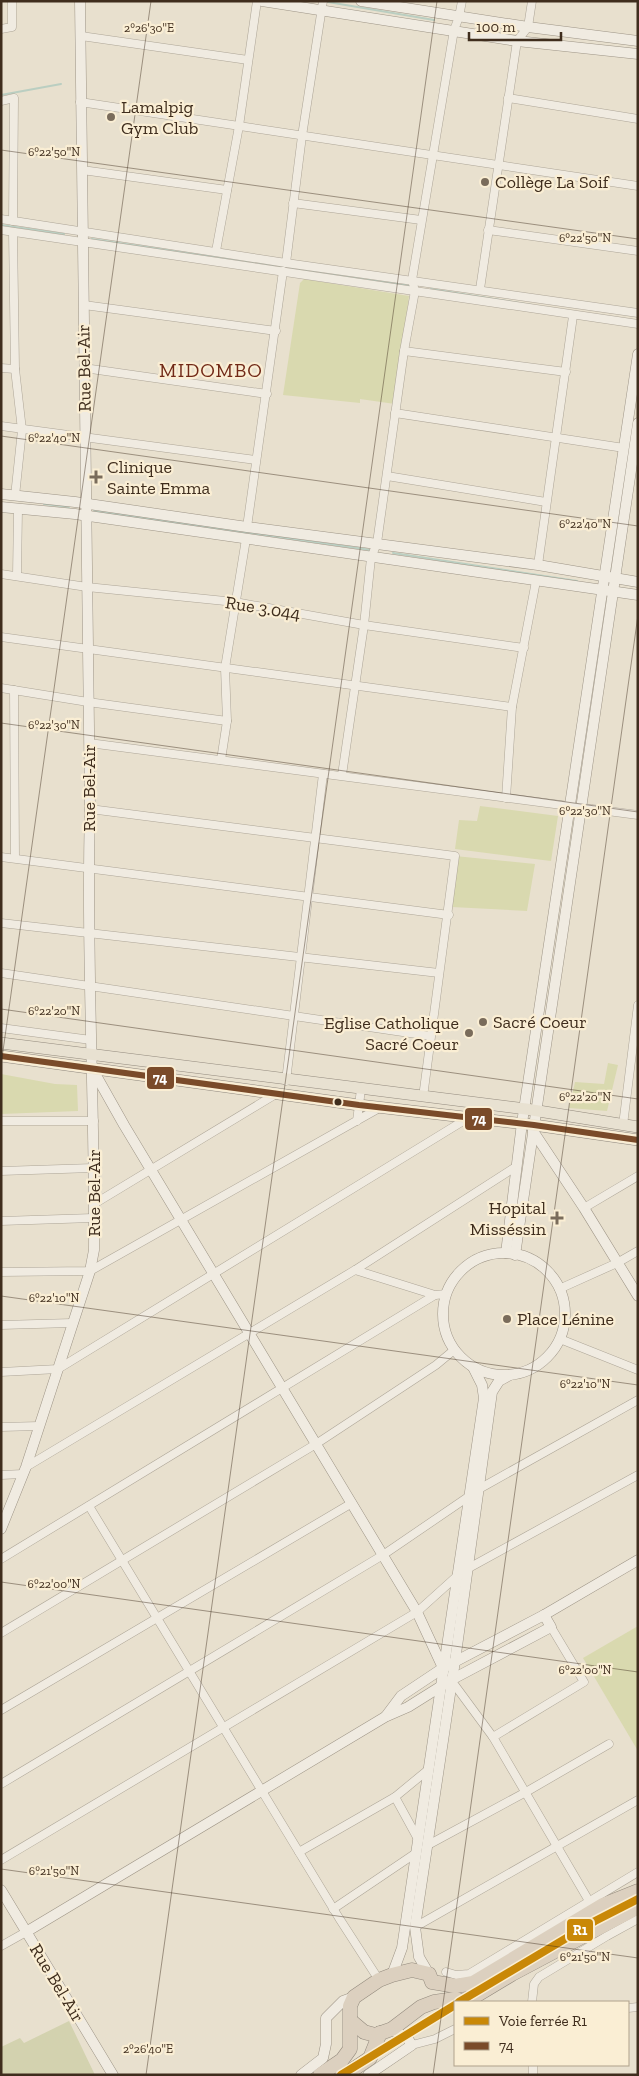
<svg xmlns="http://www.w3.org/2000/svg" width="639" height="2076" font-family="'Zilla Slab',serif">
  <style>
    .green { fill: #d9d9af }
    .cemetery { fill: #d3d2af }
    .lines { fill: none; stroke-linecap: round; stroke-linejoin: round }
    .stream { stroke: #bacec1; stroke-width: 2 }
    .street-casing { stroke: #ada597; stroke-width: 9 }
    .secondary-casing { stroke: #9d9486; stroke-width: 11 }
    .primary-casing { stroke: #938a7e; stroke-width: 12 }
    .highway-casing { stroke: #938a7e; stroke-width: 15 }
    .street { stroke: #f0ebe1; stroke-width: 8 }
    .secondary { stroke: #f0ebe1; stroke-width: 10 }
    .primary { stroke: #e8e1d1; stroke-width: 11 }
    .highway { stroke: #dcd0bf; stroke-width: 14 }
    .bus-1-casing { stroke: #faeed4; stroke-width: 10 }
    .bus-1 { stroke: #7a4b2a; stroke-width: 6 }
    .rail-1-casing { stroke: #faeed4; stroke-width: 11 }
    .rail-1 { stroke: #c98807; stroke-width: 8 }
    .ticks { fill: none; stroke: #3f2d1d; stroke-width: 1; stroke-opacity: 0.45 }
    .poi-dot { fill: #7a6c5b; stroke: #faeed4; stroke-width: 2 }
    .bus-dot { fill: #3f2d1d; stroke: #faeed4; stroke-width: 2 }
    .labels { text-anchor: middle; stroke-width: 4.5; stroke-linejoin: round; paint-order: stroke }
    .poi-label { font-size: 18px; fill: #3f2d1d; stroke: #faeed4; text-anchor: start }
    .street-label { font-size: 18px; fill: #3f2d1d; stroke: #faeed4 }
    .quarter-label { font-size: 20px; letter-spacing: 1px; fill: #712917; stroke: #faeed4 }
    .ticks-label { font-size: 12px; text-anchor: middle; fill: #3f2d1d; stroke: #faeed4; stroke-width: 4.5; stroke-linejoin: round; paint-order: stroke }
    .line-badge { stroke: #faeed4; stroke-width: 2 }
    .badge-label { font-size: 14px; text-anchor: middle; font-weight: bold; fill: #fff }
  </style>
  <rect width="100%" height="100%" fill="#e8e0ce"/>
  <g class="green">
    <path d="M304 279 409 296 395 404 360 399V403L283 395 300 283Z"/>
    <path d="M480 806 558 816 551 861 455 849 459 820 477 821Z"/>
    <path d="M455 856 535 864 527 911 452 907Z"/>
    <path d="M608 1063 618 1065 607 1111 569 1108 575 1082 604 1084Z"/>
    <path d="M1 1074 55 1084 77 1085 78 1111 1 1114Z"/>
    <path d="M638 1626V1751L583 1658Z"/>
  </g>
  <path class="cemetery" d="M69 2021 95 2075H1V2047L20 2038 24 2043Z"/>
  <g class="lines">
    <g class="stream">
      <path d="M328 2 434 20"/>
      <path d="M1 95 61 84"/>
      <path d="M1 225 64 234"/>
      <path d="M92 239 411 286"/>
      <path d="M431 289 532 305"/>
      <path d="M44 504 69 507"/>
      <path d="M94 511 371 550"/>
      <path d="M393 553 577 581"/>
    </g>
    <g class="street-casing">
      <g id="street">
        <path d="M1 29 12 27V1"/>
        <path d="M81 36 248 60"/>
        <path d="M508 98 638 119"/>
        <path d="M1 101 14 98 13 221"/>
        <path d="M80 102 638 186"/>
        <path d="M82 170 227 190"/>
        <path d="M293 203 421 220"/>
        <path d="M1 219 286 263 638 313"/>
        <path d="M1 230 638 324"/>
        <path d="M488 230 638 251"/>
        <path d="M13 232 15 369 22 430 15 496"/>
        <path d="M216 251 239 126 257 1"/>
        <path d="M286 263 302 136 323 1"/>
        <path d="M480 289 517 41 528 27 532 1"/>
        <path d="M84 305 276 331"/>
        <path d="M404 351 566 372"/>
        <path d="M1 368 15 369"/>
        <path d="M84 368 267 394"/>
        <path d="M395 413 624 448"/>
        <path d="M1 426 256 460"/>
        <path d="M387 476 546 502"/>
        <path d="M247 527 283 271"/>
        <path d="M538 565 573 316"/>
        <path d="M1 574 87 587 235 602 364 625 524 648"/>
        <path d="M17 576 18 509"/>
        <path d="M1 637 512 707"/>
        <path d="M1 688 88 702 227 721"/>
        <path d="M14 690 15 858"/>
        <path d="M89 743 638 815"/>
        <path d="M221 760 227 721 225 668 246 539"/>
        <path d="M342 775 364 625 371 558 377 543 404 351 415 291 412 280 454 30 459 17 462 1"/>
        <path d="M506 798 512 707 536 581"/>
        <path d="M90 809 455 856 423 1097"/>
        <path d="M1 857 449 915"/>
        <path d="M1 923 439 973"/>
        <path d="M1 973 430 1036"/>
        <path d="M1 1028 91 1040"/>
        <path d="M286 1081 323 774"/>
        <path d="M1 1121H94"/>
        <path d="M357 1121 361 1089"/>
        <path d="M623 1125 638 1005"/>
        <path d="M1 1171 93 1168"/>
        <path d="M94 1204 276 1094"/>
        <path d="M584 1208 638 1176"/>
        <path d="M1 1221 93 1218"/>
        <path d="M355 1270 435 1295 446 1294"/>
        <path d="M1 1272 90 1271 381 1107"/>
        <path d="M559 1289 617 1263 638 1251"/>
        <path d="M1 1325 72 1323"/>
        <path d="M560 1339 638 1370"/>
        <path d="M1 1372 58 1369 468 1118"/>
        <path d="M1 1427 39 1426"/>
        <path d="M26 1467 355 1270 517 1166"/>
        <path d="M1 1475 23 1474"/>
        <path d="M479 1489 638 1400"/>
        <path d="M89 1506 339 1918 379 1980"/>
        <path d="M1 1559 435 1295"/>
        <path d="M467 1569 638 1475"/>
        <path d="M1 1633 316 1444 436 1365 454 1350"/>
        <path d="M451 1680 493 1737 589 1901"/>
        <path d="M1 1710 352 1503"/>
        <path d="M493 1737 584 1682 551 1627"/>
        <path d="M1 1784 383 1555 468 1497"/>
        <path d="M395 1797 418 1839"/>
        <path d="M428 1845 526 1792 609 1744"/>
        <path d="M299 1852 395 1797 429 1769"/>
        <path d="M1 1860 417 1612 457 1576"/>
        <path d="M333 1909 416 1853"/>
        <path d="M415 1927 638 1800"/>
        <path d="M1 1946 26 1932"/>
        <path d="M446 1972 456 1975 469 1974 638 1872"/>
        <path d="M532 2002 534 1984 539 1977 607 1936 638 1919"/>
        <path d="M628 2008 638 2007"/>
        <path d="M412 2045 435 2039 455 2029"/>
        <path d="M533 2065V2075"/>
      </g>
    </g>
    <g class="secondary-casing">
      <g id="secondary">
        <path d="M262 1 517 41 638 54"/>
        <path d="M361 1 528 27 638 41"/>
        <path d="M1 494 75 502 247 527 538 565 638 582"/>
        <path d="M1 507 75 514 638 595"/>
        <path d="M93 1070 124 1125 417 1612 443 1668"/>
        <path d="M533 1131 584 1208 638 1296"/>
        <circle cx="504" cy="1314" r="61"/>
        <path d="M506 1253 522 1123 638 354"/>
        <path d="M515 1255 638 423"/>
        <path d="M1 1529 26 1467 90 1271 94 1250C95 1103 86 956 90 809L80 1"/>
        <path d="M386 1716 401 1696 443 1668 544 1615 638 1560"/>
        <path d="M1 1890 113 2075"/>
        <path d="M26 1932 385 1717 408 1707 451 1680 551 1627 544 1615"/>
        <path d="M429 1974 419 1957 415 1927 455 1661 492 1392 499 1381 510 1375"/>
        <path d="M392 1975 402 1948 484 1398 482 1385 473 1367"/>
        <path d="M301 2075 323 2058 326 2044V2018L343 2001 354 1997"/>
        <path d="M368 2075 412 2045 408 2039 392 2029"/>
      </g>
    </g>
    <g class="primary-casing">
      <g id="primary">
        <path d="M1 1043 526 1109 638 1127"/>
        <path d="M1 1056 359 1105 534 1125 638 1140"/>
      </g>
    </g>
    <g class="highway-casing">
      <g id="highway">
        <path d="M351 2021 364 2032 375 2035 392 2029 421 2007 434 2002 455 1999 462 2001 472 1998 512 1974 638 1907"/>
        <path d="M320 2075 342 2060 350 2049V2006L354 1997 379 1980 392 1975 412 1970 429 1974 432 1982 456 1986 473 1983 603 1905 638 1891"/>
        <path d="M345 2075 370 2058 380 2033"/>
      </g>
    </g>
    <use href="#street" class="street"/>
    <use href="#secondary" class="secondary"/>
    <use href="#primary" class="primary"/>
    <use href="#highway" class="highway"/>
    <g class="bus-1-casing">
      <path id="bus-1" d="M1 1056 359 1105 534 1125 638 1140"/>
    </g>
    <use href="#bus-1" class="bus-1"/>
    <g class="rail-1-casing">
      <g id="rail-1">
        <path d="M459 2002 595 1921 638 1899"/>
        <path d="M341 2075 455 2005"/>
      </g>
    </g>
    <use href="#rail-1" class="rail-1"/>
  </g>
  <path class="ticks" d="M1 150 638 239M1 436 638 526M1 723 638 812M1 1009 638 1099M1 1065 151 1M1 1296 638 1385M1 1582 638 1672M1 1869 638 1958M146 2075 437 1M433 2075 638 615"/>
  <g class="poi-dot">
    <circle cx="111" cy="117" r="5"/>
    <circle cx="485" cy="182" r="5"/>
    <path d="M93.5 469.5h5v5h5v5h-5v5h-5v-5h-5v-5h5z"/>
    <circle cx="483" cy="1022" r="5"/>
    <circle cx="469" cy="1033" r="5"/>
    <path d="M554.5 1210.5h5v5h5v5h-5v5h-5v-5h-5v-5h5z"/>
    <circle cx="507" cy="1319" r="5"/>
  </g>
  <circle class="bus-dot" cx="338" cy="1102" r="4.5"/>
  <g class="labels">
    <g class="poi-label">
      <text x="121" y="113">Lamalpig<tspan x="121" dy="21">Gym Club</tspan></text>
      <text x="495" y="188">Collège La Soif</text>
      <text x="107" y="473">Clinique<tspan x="107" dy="21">Sainte Emma</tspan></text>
      <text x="493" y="1028">Sacré Coeur</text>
      <text x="459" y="1029" text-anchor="end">Eglise Catholique<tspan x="459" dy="21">Sacré Coeur</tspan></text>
      <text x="546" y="1214" text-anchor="end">Hopital<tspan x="546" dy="21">Misséssin</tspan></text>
      <text x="517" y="1325">Place Lénine</text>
    </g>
    <g class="street-label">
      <text transform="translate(84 368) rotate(-91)" y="6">Rue Bel-Air</text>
      <text transform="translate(263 608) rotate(9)" y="6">Rue 3.044</text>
      <text transform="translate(89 788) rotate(-90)" y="6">Rue Bel-Air</text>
      <text transform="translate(94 1193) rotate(-90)" y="6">Rue Bel-Air</text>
      <text transform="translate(57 1983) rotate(59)" y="6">Rue Bel-Air</text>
    </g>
    <g class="quarter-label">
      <text x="211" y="377">MIDOMBO</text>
    </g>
  </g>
  <g class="ticks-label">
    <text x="149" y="32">2°26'30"E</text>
    <text x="54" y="156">6°22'50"N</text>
    <text x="585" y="242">6°22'50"N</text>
    <text x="54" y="442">6°22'40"N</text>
    <text x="585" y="528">6°22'40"N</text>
    <text x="54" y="729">6°22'30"N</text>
    <text x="585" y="815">6°22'30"N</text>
    <text x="54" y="1015">6°22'20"N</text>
    <text x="585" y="1101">6°22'20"N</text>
    <text x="54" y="1302">6°22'10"N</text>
    <text x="585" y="1388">6°22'10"N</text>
    <text x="54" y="1588">6°22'00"N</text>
    <text x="585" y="1674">6°22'00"N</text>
    <text x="54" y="1875">6°21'50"N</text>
    <text x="585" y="1961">6°21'50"N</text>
    <text x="148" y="2053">2°26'40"E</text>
  </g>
  <g class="line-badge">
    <rect x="146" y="1066" width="29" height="24" rx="5" fill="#7a4b2a"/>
    <rect x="464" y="1107" width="29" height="24" rx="5" fill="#7a4b2a"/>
    <rect x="566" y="1918" width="28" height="24" rx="5" fill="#c98807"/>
  </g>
  <g class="badge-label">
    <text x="160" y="1083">74</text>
    <text x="479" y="1124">74</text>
    <text x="580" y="1935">R1</text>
  </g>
  <rect width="639" height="2076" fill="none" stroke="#3f2d1d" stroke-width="5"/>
  <rect x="454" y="2001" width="175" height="65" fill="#faeed4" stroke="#afa18b"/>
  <rect x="464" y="2017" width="25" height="8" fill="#c98807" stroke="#afa18b"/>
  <text x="499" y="2026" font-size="15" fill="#3f2d1d">Voie ferrée R1</text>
  <rect x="464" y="2042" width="25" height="8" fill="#7a4b2a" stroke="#afa18b"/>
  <text x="499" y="2051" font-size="15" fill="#3f2d1d">74</text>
  <path d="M469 32v8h92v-8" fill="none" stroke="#3f2d1d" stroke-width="2.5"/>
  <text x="476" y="32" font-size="15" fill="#3f2d1d" stroke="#faeed4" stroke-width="4" paint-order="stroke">100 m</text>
</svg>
